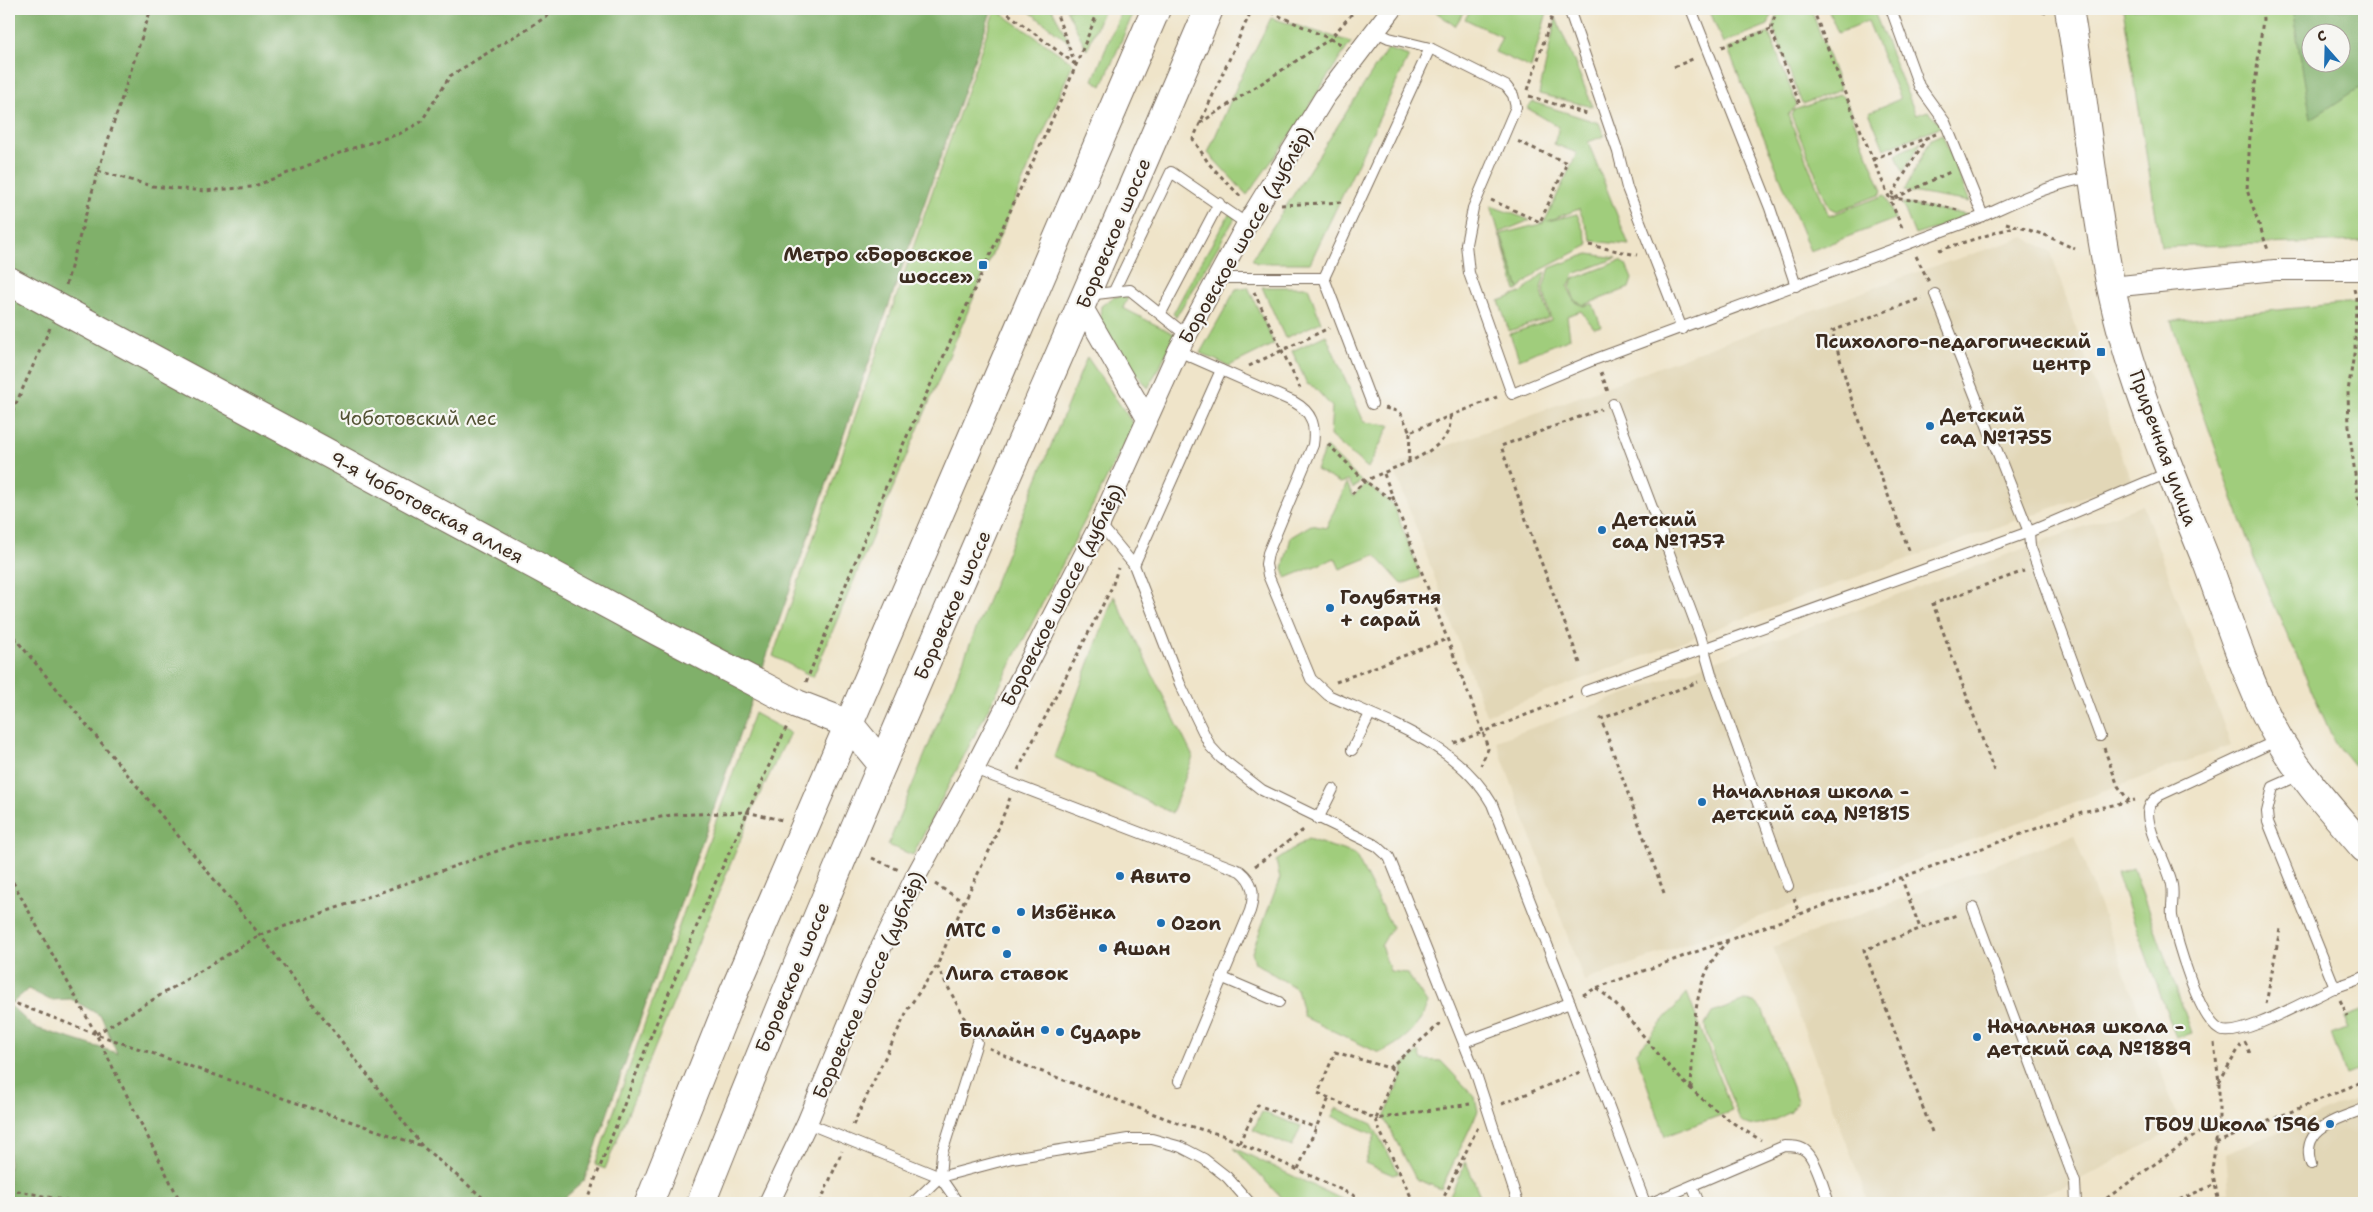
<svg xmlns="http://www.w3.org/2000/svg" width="2373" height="1212" font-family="'Shantell Sans',sans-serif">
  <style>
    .built { fill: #e2d7b7 }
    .green { fill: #a0cd7b; stroke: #6e7c4c; fill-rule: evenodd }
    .forest { fill: #80b06b; stroke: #5e6d44; fill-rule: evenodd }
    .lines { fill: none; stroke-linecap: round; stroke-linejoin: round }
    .lane-casing { stroke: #7a6b5a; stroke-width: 12 }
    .street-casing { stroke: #7a6b5a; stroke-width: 22 }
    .secondary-casing { stroke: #7a6b5a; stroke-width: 30 }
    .primary-casing { stroke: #7a6b5a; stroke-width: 30 }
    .path { stroke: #7a6b5a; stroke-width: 3; stroke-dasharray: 4 4; stroke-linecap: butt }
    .lane { stroke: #fff; stroke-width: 10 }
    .street { stroke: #fff; stroke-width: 20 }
    .secondary { stroke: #fff; stroke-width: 28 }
    .primary { stroke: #fff; stroke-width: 28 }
    .poi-dot { fill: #1f6fb2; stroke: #f6f6f2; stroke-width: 2 }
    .labels { text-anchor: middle; stroke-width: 4.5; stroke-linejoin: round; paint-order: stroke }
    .street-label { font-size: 19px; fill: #3b2a1e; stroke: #f6f6f2 }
    .poi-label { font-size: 19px; font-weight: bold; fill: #3b2a1e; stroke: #f6f6f2; text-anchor: start }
    .park-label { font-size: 19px; fill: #545335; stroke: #f6f6f2 }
  </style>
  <rect width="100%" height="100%" fill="#f6f6f2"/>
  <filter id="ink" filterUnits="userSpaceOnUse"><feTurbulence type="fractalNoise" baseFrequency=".02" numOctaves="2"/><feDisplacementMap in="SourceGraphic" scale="10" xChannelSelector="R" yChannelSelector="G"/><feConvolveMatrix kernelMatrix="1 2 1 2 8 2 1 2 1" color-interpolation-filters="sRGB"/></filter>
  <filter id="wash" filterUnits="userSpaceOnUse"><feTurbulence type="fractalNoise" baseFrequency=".0096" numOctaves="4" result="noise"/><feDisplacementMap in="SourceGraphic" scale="20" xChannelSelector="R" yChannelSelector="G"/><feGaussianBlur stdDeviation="1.12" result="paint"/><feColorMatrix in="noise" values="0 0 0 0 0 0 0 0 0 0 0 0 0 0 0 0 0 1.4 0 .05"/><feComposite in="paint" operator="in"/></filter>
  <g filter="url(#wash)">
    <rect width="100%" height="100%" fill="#efe4c9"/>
    <g class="built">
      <path d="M2025 237 2051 252 2091 373 2131 480 1811 593 1486 715 1393 466 1718 345 1923 270Z"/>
      <path d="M2143 505 2231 745 1584 981 1496 741Z"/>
      <path d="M2074 835 2181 1126 2075 1182 2017 1203H1869L1773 947Z"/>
      <path d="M2364 1095V1203H2201L2229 1192 2226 1153Z"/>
    </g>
    <g class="green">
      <path d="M995 9 1073 63 813 677 773 656Z"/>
      <path d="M1026 9H1052L1070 43Z"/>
      <path d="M1066 9H1104L1087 50Z"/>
      <path d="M1122 9H1135L1102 86 1093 80Z"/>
      <path d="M1432 9H1466L1455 26Z"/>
      <path d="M1471 9H1548L1531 68 1495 52 1502 37 1465 19Z"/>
      <path d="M1709 9H1773L1768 25 1723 43Z"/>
      <path d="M1779 9H1811L1841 90 1802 104 1773 28Z"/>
      <path d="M1828 9H1873L1916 115 1928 111 1942 126 1884 149 1869 112 1900 99 1868 21 1838 33Z"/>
      <path d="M2123 9H2364V241L2161 247ZM2310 32H2340V62H2310Z"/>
      <path d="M1271 18 1351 42 1326 79 1298 125 1247 195 1208 153 1239 81Z"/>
      <path d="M1556 18 1593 107 1539 94Z"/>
      <path d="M1769 33 1797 105 1788 115 1829 216 1885 195 1895 219 1810 251 1728 49Z"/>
      <path d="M1387 49 1409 56 1310 263H1256L1252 259Z"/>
      <path d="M1840 94 1845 98 1882 191 1879 195 1837 211 1829 207 1791 115 1794 110Z"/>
      <path d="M1533 102 1599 123 1604 136 1588 142 1629 245 1592 241 1579 209 1548 221 1577 214 1589 245 1539 271 1519 289 1501 234 1544 223 1577 153 1554 144 1559 127 1527 108Z"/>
      <path d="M1942 134 1970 202 1904 191 1931 139Z"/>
      <path d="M1921 142 1903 172 1896 154Z"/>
      <path d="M1902 203 1974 216 1915 235Z"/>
      <path d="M1491 206 1530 220 1499 233 1519 290 1516 291Z"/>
      <path d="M1230 213 1235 218 1176 317 1173 314 1197 269Z"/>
      <path d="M1588 254 1617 258 1574 274 1568 287 1574 301 1583 306 1593 304 1601 326 1594 328 1581 311 1567 316 1570 338 1519 359 1510 334 1551 320 1543 288 1550 268Z"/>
      <path d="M1620 261 1626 265 1632 279 1629 288 1584 305 1575 301 1570 287 1573 279Z"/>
      <path d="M1546 272 1541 288 1549 318 1509 331 1499 301 1521 293 1540 276Z"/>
      <path d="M1248 287 1274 344 1229 366 1200 353 1236 289Z"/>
      <path d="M1262 287H1308L1321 322 1285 338Z"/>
      <path d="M1129 295 1123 308 1176 335 1148 388 1104 330 1100 319 1101 306 1114 297Z"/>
      <path d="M2364 301V778L2334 741 2255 561 2171 321Z"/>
      <path d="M1326 335 1364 422 1390 425 1368 468 1330 436 1332 407 1314 387 1307 384 1292 351Z"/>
      <path d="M1087 357 1134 425 913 855 888 845Z"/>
      <path d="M1326 447 1361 481 1353 488 1349 481 1340 483 1316 470Z"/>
      <path d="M1347 483 1353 496 1366 484 1393 504 1421 577 1402 584 1375 555 1340 569 1335 558 1286 578 1283 568 1291 537 1311 525 1326 528Z"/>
      <path d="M1114 596 1193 757 1172 813 1054 757Z"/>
      <path d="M754 713 790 733 756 802 605 1169 595 1165Z"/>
      <path d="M1308 839 1355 854 1392 927 1381 946 1390 971 1407 973 1427 1003C1422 1026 1401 1044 1379 1053L1304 1017 1297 989 1255 963 1252 952 1280 878 1276 861Z"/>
      <path d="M2133 868 2192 1033 2176 1038 2117 874Z"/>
      <path d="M1687 993 1732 1111 1665 1136 1636 1053Z"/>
      <path d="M1745 1001 1754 1002 1763 1011 1797 1100 1791 1112C1775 1119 1751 1135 1739 1118L1707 1036 1705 1025 1712 1013Z"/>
      <path d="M2364 1010V1068L2346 1075 2331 1034 2347 1028 2345 1017Z"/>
      <path d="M1419 1052 1422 1060 1441 1061 1475 1097 1478 1111 1441 1189 1416 1179 1384 1118 1403 1073 1402 1066Z"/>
      <path d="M1336 1108 1372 1124 1399 1173 1393 1175 1365 1163 1375 1135 1332 1116Z"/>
      <path d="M1262 1112 1301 1126 1292 1147 1253 1130Z"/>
      <path d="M1234 1148 1350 1203H1286Z"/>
      <path d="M1466 1162 1483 1203H1446Z"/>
    </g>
    <g class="forest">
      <path d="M9 9H992L584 1181 559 1203H9ZM28 989 50 1000 71 999 101 1016 117 1053 33 1027 10 1005Z"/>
      <path d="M2292 9H2358L2364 53V85L2311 119ZM2310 32H2340V62H2310Z"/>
    </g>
  </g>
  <g filter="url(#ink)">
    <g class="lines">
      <g class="lane-casing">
        <g id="lane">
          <path d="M1569 9 1618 152 1627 188 1682 329"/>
          <path d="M1691 9 1770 208 1796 286"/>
          <path d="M1891 9 1919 86 1945 122 1983 216C2019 200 2053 183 2092 177"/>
          <path d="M1374 31 1389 38 1430 48 1506 86 1513 95 1516 107 1473 208 1466 244 1469 273 1512 394 1596 359 1983 216"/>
          <path d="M1216 278H1324L1372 404"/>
          <path d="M1324 278 1430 48"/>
          <path d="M1114 291 1171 172 1247 224"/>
          <path d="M1935 294 2029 532 2030 546 2100 736"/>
          <path d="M1088 295 1130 290 1186 335"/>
          <path d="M1161 313 1219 203"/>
          <path d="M1178 351 1294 402C1312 412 1316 425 1313 445L1268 553 1266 564 1268 575 1311 679 1328 695C1387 722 1458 744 1492 804L1570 1003 1645 1203"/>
          <path d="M1613 404 1700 635 1712 677 1788 886"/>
          <path d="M1100 524 1134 565 1180 684 1210 746 1221 758 1262 790 1377 846 1389 857 1475 1071 1518 1203"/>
          <path d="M1134 565 1221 370"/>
          <path d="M1586 691 2029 532 2170 472"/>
          <path d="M2278 740 2160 795C2153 800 2148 805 2148 813 2148 834 2168 864 2172 885 2174 895 2171 906 2172 916 2176 939 2199 1019 2220 1030 2239 1040 2314 996 2336 987 2345 984 2355 981 2364 977"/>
          <path d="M1352 750 1370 714"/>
          <path d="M974 769 1240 871C1254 882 1255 895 1250 911L1179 1081"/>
          <path d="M2300 775 2273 787 2267 812 2268 822 2335 988"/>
          <path d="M1318 819 1333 789"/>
          <path d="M1973 908 2075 1182 2076 1203"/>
          <path d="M1223 978 1279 1002"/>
          <path d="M1464 1042 1570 1003"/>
          <path d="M807 1123 940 1177 958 1203"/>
          <path d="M2311 1164C2299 1128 2338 1119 2364 1109"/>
          <path d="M940 1177 942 1153 977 1042"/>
          <path d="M1692 1186 1699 1203"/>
          <path d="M913 1203 940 1177 1012 1158 1128 1139H1152L1181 1147 1204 1159 1227 1177 1250 1203"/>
          <path d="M1651 1203 1784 1146C1792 1146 1801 1146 1807 1152 1817 1162 1824 1190 1829 1203"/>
        </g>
      </g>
      <g class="street-casing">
        <g id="street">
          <path d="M2111 287 2275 270H2364"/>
          <path d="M1082 306 1147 419"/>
          <path d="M769 1203 807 1123 874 962 916 876 974 769 1100 524 1178 351 1247 224 1324 98 1392 9"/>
        </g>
      </g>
      <g class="secondary-casing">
        <g id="secondary">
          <path d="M2069 9C2085 101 2092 195 2111 287 2131 383 2172 474 2208 565 2229 621 2250 690 2280 741 2303 779 2335 814 2364 848"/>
          <path d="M9 281 657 631 797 704 849 724 882 764"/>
        </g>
      </g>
      <g class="primary-casing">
        <g id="primary">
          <path d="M649 1203 727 1008 1156 9"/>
          <path d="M701 1203C860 801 1039 407 1209 9"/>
        </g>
      </g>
      <g class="path">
        <path d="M1002 9 1075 64"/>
        <path d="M1055 9 1075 64"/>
        <path d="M1264 9 1341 44"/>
        <path d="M1777 9 1771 29 1800 105"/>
        <path d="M1813 9 1844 91 1903 230"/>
        <path d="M2035 9 2046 13"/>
        <path d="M2262 9 2263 19 2251 118 2247 190 2268 250"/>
        <path d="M1722 47 1771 29"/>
        <path d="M1674 67 1695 58"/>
        <path d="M1528 90 1554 10"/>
        <path d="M1529 96 1590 115"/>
        <path d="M1200 123 1330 39 1356 9"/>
        <path d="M1927 137 1890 198 1923 201 1957 210"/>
        <path d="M1873 159 1936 134"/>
        <path d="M98 171 152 186 204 191 252 187 350 149 399 134 421 122 450 76 559 9"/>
        <path d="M1240 196 1209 164 1193 139 1252 9"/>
        <path d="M1895 198 1950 172"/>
        <path d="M1491 200 1540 222 1567 163 1517 141"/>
        <path d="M1281 205 1342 202"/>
        <path d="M2006 223 2045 235 2075 249"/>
        <path d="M1589 245 1637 255"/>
        <path d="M1939 250 2017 226"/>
        <path d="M1916 256 1929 282"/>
        <path d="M66 285 98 171 151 9"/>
        <path d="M2354 289 2356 297 2355 348 2348 391 2349 428 2358 497 2364 520"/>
        <path d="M1254 292 1300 388"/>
        <path d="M1249 366 1329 328"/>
        <path d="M1601 372 1608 392"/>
        <path d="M1385 408 1400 412 1410 432 1497 397"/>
        <path d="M9 419 50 328"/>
        <path d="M1328 444 1365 481 1395 502"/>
        <path d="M1409 461 1410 432"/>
        <path d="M1384 474 1483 732 1574 696"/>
        <path d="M1352 494C1356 490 1361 484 1366 481 1391 466 1455 453 1450 416"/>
        <path d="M1909 550 1852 401 1832 331 1922 298"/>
        <path d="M9 631 260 935 422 1146 489 1203"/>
        <path d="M1580 663 1535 546 1501 446 1601 409"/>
        <path d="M806 682 902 447 1067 87 1099 9"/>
        <path d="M1336 682 1447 639"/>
        <path d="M1454 743 1483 732 1488 749 1481 765"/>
        <path d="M2104 748 2118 786 2129 801"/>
        <path d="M1018 770 1112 587 1118 568"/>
        <path d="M1994 771 1933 604 2024 571"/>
        <path d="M872 858 899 870"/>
        <path d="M1255 866 1306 828"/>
        <path d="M9 875 96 1034 181 1203"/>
        <path d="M1901 877 1920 928"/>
        <path d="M935 884 964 902"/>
        <path d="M1664 893 1601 719 1698 682"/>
        <path d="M1794 898 1799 914"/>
        <path d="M937 966 970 1029"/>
        <path d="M1597 988C1629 1013 1649 1046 1677 1075 1702 1101 1730 1123 1761 1140"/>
        <path d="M1583 995 1596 988 2082 812 2135 800"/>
        <path d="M2340 1000 2348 1016"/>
        <path d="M9 1001 96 1034 422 1146"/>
        <path d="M2266 1004 2280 929"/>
        <path d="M96 1034 260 935 517 844 672 815 746 812 782 820"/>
        <path d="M2245 1042 2251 1056"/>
        <path d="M2214 1043 2219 1082V1118L2212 1170 2219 1203"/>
        <path d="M989 1048 1024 1065 1178 1123 1222 1135 1370 1203"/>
        <path d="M1335 1052 1396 1070 1376 1119 1318 1093Z"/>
        <path d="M1389 1068 1441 1023"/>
        <path d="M2219 1082 2241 1045"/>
        <path d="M1691 1088C1694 1037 1689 979 1728 941"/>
        <path d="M1502 1104 1580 1072"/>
        <path d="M853 1125 909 1007 937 966 964 902 991 847 1010 798"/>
        <path d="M1932 1132 1864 950 1959 914"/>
        <path d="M1239 1143 1258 1105 1316 1128"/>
        <path d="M2216 1143 2364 1081"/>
        <path d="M1298 1169 1329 1098"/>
        <path d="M9 1189 77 1203"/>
        <path d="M586 1203 648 1043 711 892 788 724"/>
        <path d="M820 1203 842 1151"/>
        <path d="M1414 1203 1379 1129 1376 1119 1470 1104"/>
        <path d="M1441 1203 1478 1127"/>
        <path d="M2100 1203 2218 1119"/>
        <path d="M2172 1203 2213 1185"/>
      </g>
      <use href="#lane" class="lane"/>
      <use href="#street" class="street"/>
      <use href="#secondary" class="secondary"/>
      <use href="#primary" class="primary"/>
    </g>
  </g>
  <g class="poi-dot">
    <rect x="978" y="260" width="10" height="10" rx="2.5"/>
    <rect x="2096" y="347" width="10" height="10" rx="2.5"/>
    <circle cx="1930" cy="426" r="5"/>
    <circle cx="1602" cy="530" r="5"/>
    <circle cx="1330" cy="608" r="5"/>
    <circle cx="1702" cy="802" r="5"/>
    <circle cx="1120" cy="876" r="5"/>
    <circle cx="1021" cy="912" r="5"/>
    <circle cx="1161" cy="923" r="5"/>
    <circle cx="996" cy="930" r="5"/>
    <circle cx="1103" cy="948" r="5"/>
    <circle cx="1007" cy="954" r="5"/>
    <circle cx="1045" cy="1030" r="5"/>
    <circle cx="1060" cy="1032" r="5"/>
    <circle cx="1977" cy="1037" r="5"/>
    <circle cx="2330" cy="1124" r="5"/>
  </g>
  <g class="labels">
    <g class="street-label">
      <text transform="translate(1113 233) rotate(-67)" y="7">Боровское шоссе</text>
      <text transform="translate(1245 235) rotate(-60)" y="7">Боровское шоссе (дублёр)</text>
      <text transform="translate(2164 448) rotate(70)" y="7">Приречная улица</text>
      <text transform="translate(427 507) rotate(28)" y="7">9-я Чоботовская аллея</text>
      <text transform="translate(1062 595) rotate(-63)" y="7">Боровское шоссе (дублёр)</text>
      <text transform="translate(952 605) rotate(-66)" y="7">Боровское шоссе</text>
      <text transform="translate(792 977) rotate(-67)" y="7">Боровское шоссе</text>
      <text transform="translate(868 985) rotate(-66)" y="7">Боровское шоссе (дублёр)</text>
    </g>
    <g class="poi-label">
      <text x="973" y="261" text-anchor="end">Метро «Боровское<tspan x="973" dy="22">шоссе»</tspan></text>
      <text x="2091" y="348" text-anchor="end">Психолого-педагогический<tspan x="2091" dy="22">центр</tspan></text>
      <text x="1940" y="422">Детский<tspan x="1940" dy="22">сад №1755</tspan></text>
      <text x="1612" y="526">Детский<tspan x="1612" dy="22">сад №1757</tspan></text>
      <text x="1340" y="604">Голубятня<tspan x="1340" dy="22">+ сарай</tspan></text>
      <text x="1712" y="798">Начальная школа -<tspan x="1712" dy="22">детский сад №1815</tspan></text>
      <text x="1130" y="883">Авито</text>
      <text x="1031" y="919">Избёнка</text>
      <text x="1171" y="930">Ozon</text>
      <text x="986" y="937" text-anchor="end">МТС</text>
      <text x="1113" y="955">Ашан</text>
      <text x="1007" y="980" text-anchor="middle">Лига ставок</text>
      <text x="1987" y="1033">Начальная школа -<tspan x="1987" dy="22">детский сад №1889</tspan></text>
      <text x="1035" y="1037" text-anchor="end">Билайн</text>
      <text x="1070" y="1039">Сударь</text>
      <text x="2320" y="1131" text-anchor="end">ГБОУ Школа 1596</text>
    </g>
    <g class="park-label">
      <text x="418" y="425">Чоботовский лес</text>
    </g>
  </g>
  <rect width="2373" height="1212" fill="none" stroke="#f6f6f2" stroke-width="30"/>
  <g transform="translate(2326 48) rotate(340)"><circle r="24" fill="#f6f6f2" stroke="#aba49d"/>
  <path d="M0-4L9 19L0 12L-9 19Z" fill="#1f6fb2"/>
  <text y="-8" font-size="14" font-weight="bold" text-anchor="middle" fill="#3b2a1e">С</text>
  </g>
</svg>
